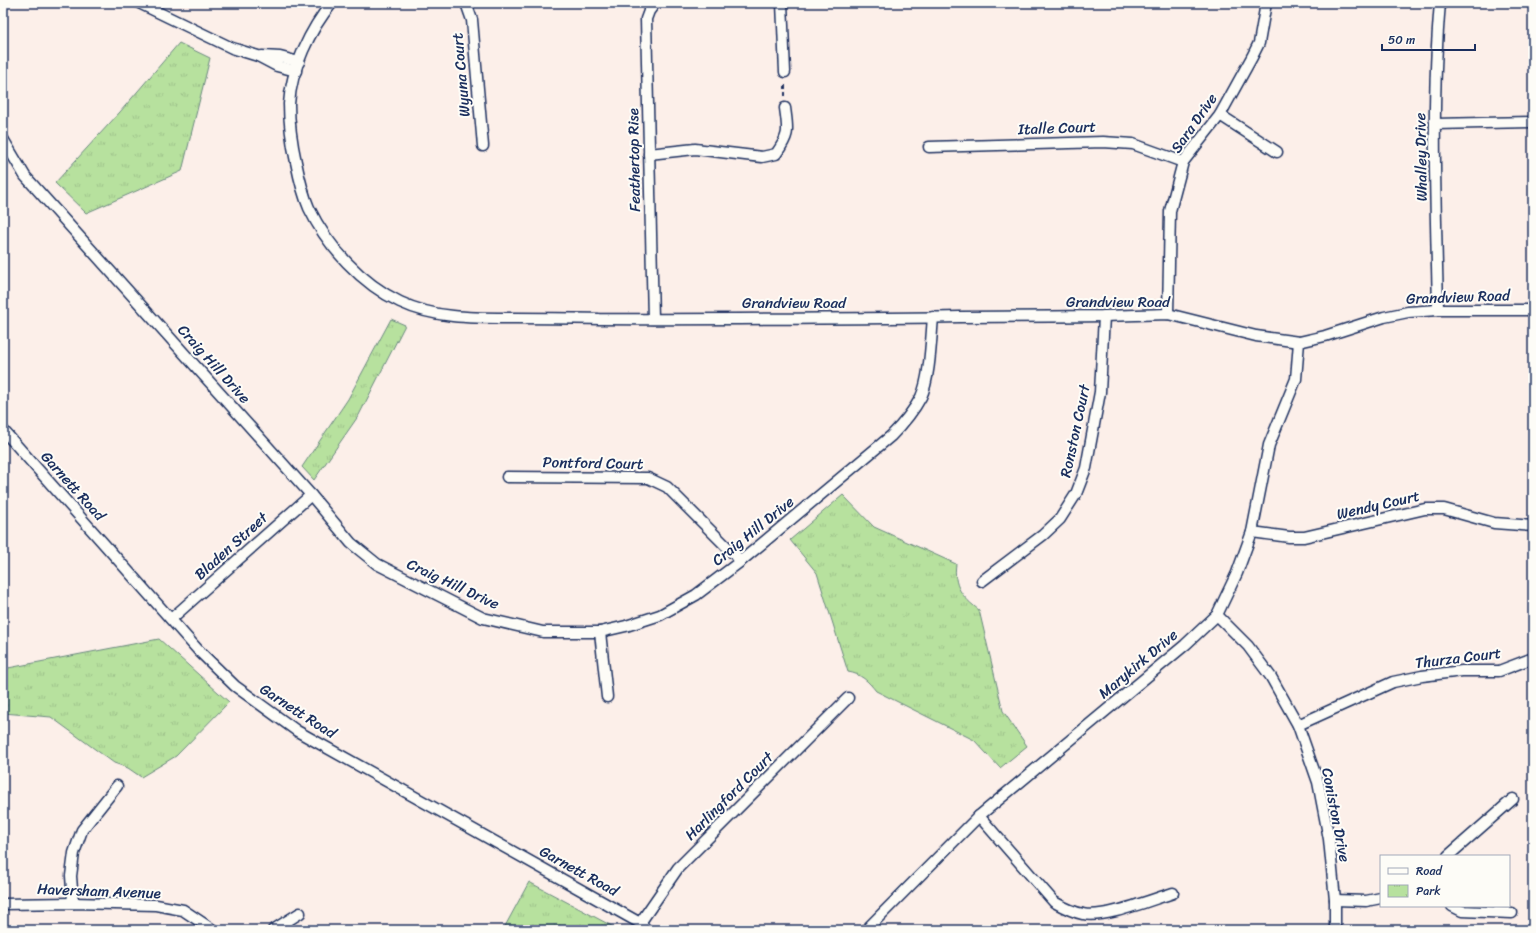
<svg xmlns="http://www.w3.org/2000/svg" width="1536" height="933" font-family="Sriracha,sans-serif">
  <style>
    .park { fill: url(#park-tufts); stroke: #69887e }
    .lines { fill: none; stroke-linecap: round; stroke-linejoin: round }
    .minor-casing { stroke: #1b2f5e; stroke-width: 13 }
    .path { stroke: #1b2f5e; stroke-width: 2; stroke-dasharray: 4 3; stroke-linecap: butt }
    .minor { stroke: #fdfcf7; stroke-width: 10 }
    .labels { text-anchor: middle; stroke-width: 4; stroke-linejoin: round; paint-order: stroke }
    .street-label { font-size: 15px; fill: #1b2f5e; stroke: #fdfcf7 }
  </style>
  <defs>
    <pattern id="park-tufts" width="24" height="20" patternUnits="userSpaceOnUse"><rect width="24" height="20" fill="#b7e19e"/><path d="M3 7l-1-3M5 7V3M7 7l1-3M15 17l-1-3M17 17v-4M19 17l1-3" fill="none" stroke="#9dc18a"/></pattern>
  </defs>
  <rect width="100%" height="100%" fill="#fcefe9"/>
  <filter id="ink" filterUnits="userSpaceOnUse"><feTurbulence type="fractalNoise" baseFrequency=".025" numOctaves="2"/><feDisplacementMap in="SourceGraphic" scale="8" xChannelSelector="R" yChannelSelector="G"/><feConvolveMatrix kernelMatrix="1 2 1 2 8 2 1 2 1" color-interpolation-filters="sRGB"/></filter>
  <g filter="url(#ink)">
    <g class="park">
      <path d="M179 43 210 58 182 171 86 213 55 183 120 112Z"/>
      <path d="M391 319 405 325 359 415 314 480 302 467 348 399Z"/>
      <path d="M843 495 874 527 956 564C953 586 962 597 979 610L1003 711 1027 746 1000 768 974 740 876 691C868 681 861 674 848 672L817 573 790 540Z"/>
      <path d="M159 639 229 702 176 756 141 777 128 768 114 763 51 717 3 713V669Z"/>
      <path d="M529 882 610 925 618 930H503Z"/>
    </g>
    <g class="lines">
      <g class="minor-casing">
        <g id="minor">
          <path d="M139 3 232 48 258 56 277 66 296 71"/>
          <path d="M332 3C310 29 291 70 289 104 289 123 292 144 296 162 299 177 303 194 309 208 327 246 362 284 400 302 436 319 475 318 515 318 543 318 571 318 599 319 768 320 936 317 1104 316L1168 314 1256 336 1299 342 1325 336 1384 317 1408 312 1438 310H1533"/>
          <path d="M466 3 472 20 483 146"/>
          <path d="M782 3 785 72"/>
          <path d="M262 56 280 57 299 62"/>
          <path d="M1220 115 1277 152"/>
          <path d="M1435 124 1533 122"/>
          <path d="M3 139 25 176 311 495 351 543 377 564 483 618 543 632H600L626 626 660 615 696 595 741 561 891 436C903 424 913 412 921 397 930 378 931 339 933 317"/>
          <path d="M929 147 1103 142 1133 144 1183 162"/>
          <path d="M649 154 695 149 762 157 776 154C790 134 788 131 785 108"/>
          <path d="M1438 310C1436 208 1431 105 1440 3"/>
          <path d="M1168 314 1170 211 1183 162 1220 115 1252 57 1259 43 1266 3"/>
          <path d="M653 319 646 19 649 11 655 3"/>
          <path d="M3 430 198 650 235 686 297 731 640 923 647 930"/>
          <path d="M507 477 648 478 667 487 741 561"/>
          <path d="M1252 532 1289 537H1304L1425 509H1444L1494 523 1533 526"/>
          <path d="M982 581 1043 535 1060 519 1076 494 1086 468 1100 392 1104 316"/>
          <path d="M1217 615 1248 646 1271 677 1298 725 1318 782 1329 839 1335 900V930"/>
          <path d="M171 619 311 495"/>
          <path d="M600 632 607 697"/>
          <path d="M1298 725 1393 682 1422 676 1462 671H1499L1533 658"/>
          <path d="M979 816 1054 902C1063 907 1072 912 1083 914 1104 919 1150 900 1173 893"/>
          <path d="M1448 856 1513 799"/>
          <path d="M1335 900 1366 901 1381 898"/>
          <path d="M73 903 71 876 74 853 82 830 117 786"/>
          <path d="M3 904 73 903 156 905 183 910 213 930"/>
          <path d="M1452 906 1462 911 1512 913"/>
          <path d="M640 923 678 868 848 698"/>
          <path d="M273 930 300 913"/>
          <path d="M866 930 979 816 1185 645 1217 615 1237 573 1252 532 1269 445 1296 379 1299 342"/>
        </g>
      </g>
      <path class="path" d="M785 96V83"/>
      <use href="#minor" class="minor"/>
    </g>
  </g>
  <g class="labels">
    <g class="street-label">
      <text transform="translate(461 75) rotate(-95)" y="5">Wyuna Court</text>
      <text transform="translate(1194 123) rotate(-55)" y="5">Sara Drive</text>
      <text transform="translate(1057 128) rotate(-2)" y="5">Italle Court</text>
      <text transform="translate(1421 157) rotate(-91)" y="5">Whalley Drive</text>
      <text transform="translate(634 160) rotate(-91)" y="5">Feathertop Rise</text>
      <text transform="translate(1458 297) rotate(-2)" y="5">Grandview Road</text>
      <text x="1118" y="307">Grandview Road</text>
      <text x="794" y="308">Grandview Road</text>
      <text transform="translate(214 364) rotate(48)" y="5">Craig Hill Drive</text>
      <text transform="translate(1075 431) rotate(-78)" y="5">Ronston Court</text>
      <text transform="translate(593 463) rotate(1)" y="5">Pontford Court</text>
      <text transform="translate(73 486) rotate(48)" y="5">Garnett Road</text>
      <text transform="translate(1378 505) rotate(-13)" y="5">Wendy Court</text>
      <text transform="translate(753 531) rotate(-39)" y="5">Craig Hill Drive</text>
      <text transform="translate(231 546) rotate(-42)" y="5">Bladen Street</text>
      <text transform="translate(453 584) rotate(25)" y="5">Craig Hill Drive</text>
      <text transform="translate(1458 658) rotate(-7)" y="5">Thurza Court</text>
      <text transform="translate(1138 664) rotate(-40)" y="5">Marykirk Drive</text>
      <text transform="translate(298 711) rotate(33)" y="5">Garnett Road</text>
      <text transform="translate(729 796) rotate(-45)" y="5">Harlingford Court</text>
      <text transform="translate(1336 815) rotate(79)" y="5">Coniston Drive</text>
      <text transform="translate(579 871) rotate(29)" y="5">Garnett Road</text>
      <text transform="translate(99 891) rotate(2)" y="5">Haversham Avenue</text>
    </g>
  </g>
  <rect width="1536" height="933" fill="none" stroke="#fdfcf7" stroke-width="16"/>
  <rect x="8" y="8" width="1520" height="917" fill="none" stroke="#1b2f5e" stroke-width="1.5" filter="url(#ink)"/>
  <rect x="1380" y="855" width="130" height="52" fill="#fdfcf7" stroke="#a3aaba"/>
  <rect x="1388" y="868" width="20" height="6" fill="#fdfcf7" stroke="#a3aaba"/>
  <text x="1416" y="875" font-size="12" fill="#1b2f5e">Road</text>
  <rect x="1388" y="885" width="20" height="12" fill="url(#park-tufts)" stroke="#a3aaba"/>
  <text x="1416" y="895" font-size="12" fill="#1b2f5e">Park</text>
  <path d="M1382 44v6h93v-6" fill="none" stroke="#1b2f5e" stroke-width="2"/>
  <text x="1388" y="44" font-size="12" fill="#1b2f5e" stroke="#fdfcf7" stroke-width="3" paint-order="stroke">50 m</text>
</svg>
